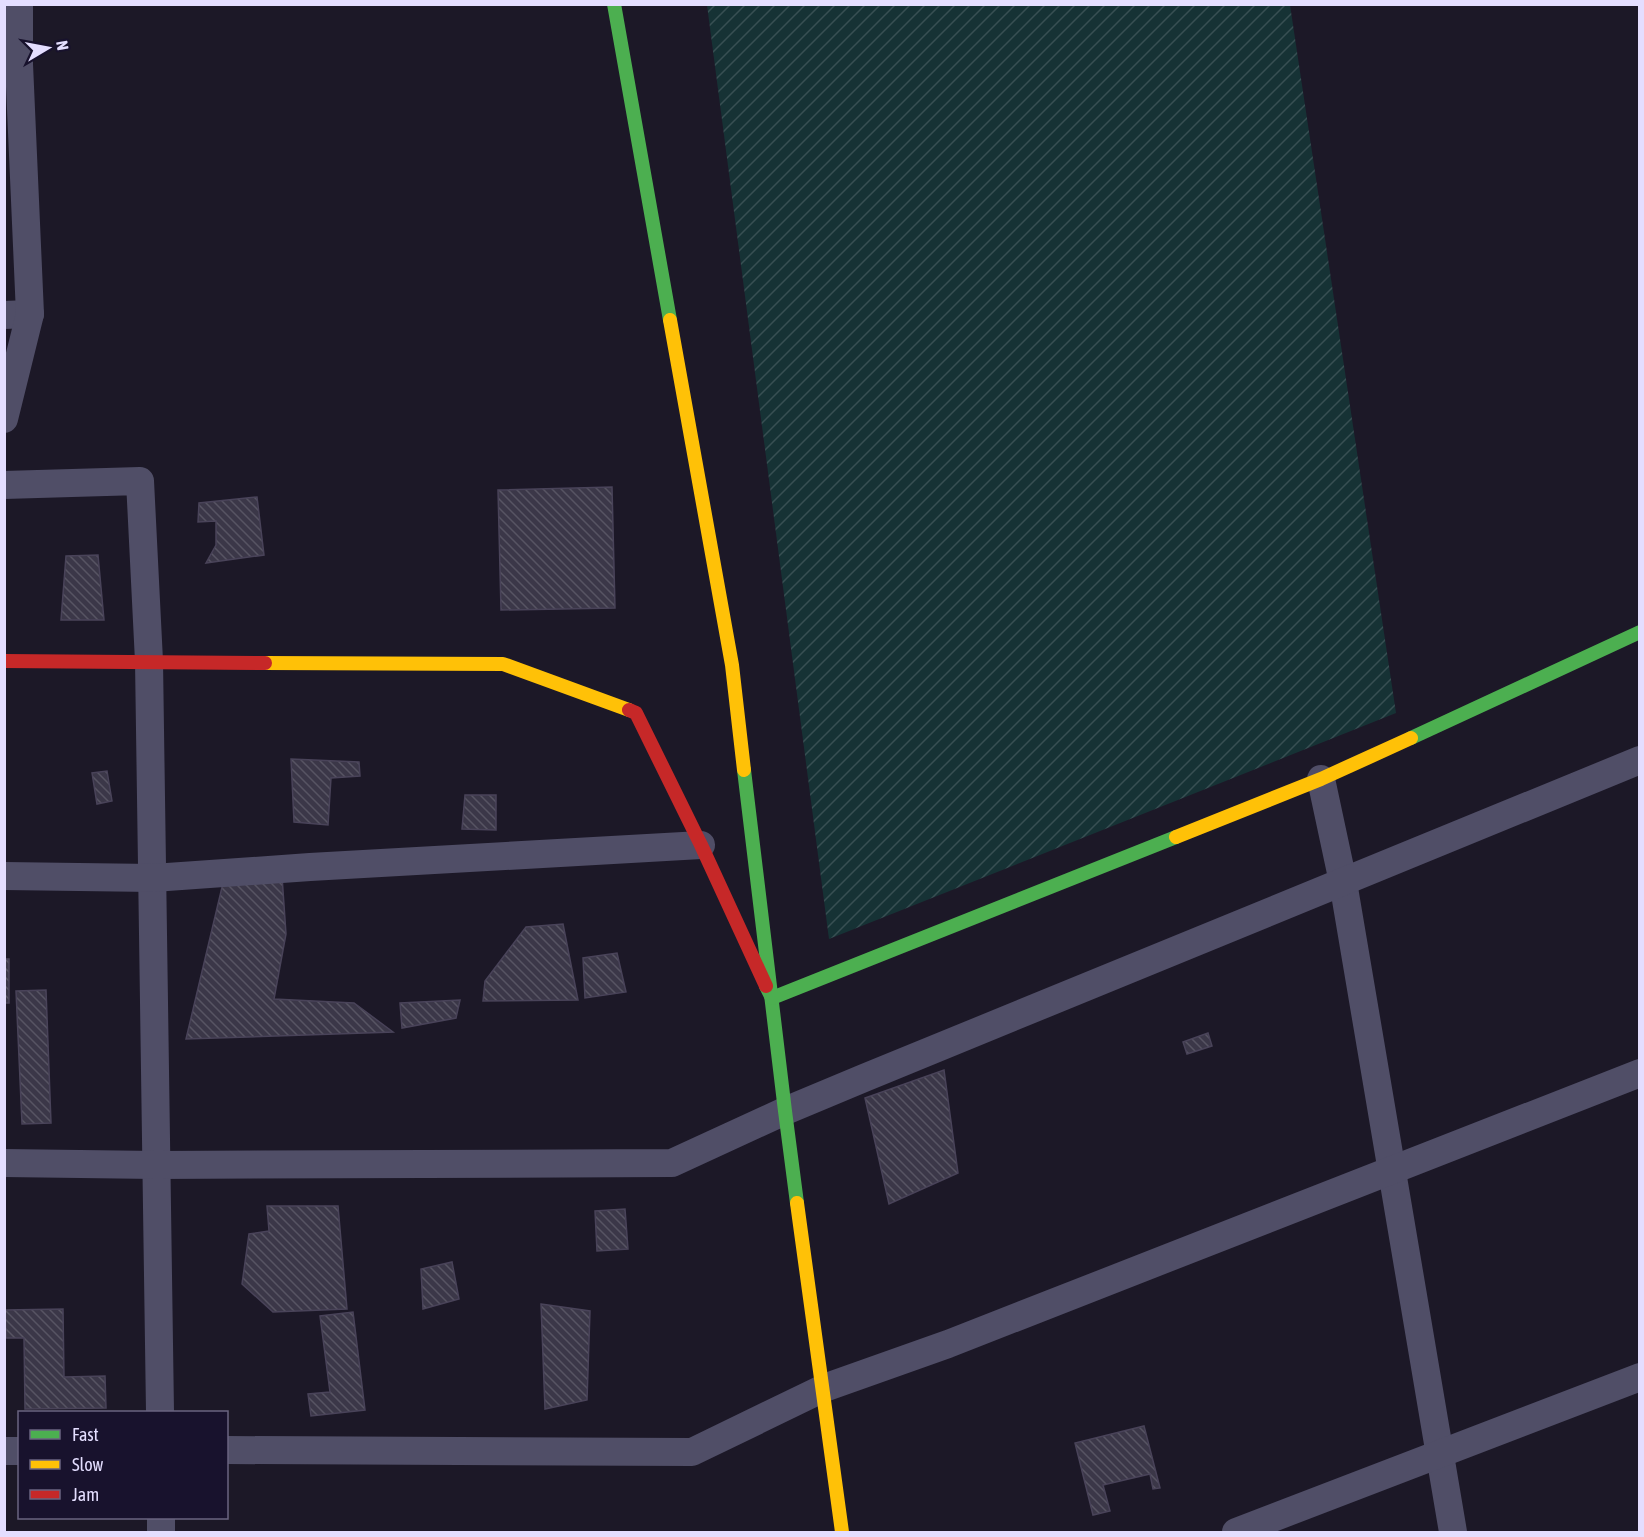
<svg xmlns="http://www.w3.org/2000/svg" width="1644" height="1537" font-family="'Asap Condensed',sans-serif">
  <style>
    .garden { fill: url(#garden-furrows) }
    .building { fill: url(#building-back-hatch); stroke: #494359; stroke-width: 1.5 }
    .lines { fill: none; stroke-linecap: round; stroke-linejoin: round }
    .street { stroke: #504e67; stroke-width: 28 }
    .fast { stroke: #4caf50; stroke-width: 14 }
    .slow { stroke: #ffc107; stroke-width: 14 }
    .jam { stroke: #c62828; stroke-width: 14 }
  </style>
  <defs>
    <pattern id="garden-furrows" width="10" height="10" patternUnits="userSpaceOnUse" patternTransform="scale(1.5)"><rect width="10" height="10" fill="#163235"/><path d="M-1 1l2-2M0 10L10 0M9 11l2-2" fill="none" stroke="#384f53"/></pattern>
    <pattern id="building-back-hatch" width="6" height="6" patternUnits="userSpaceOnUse" patternTransform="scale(1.5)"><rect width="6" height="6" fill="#3b3748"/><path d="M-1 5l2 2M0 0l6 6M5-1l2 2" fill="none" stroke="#575463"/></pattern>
  </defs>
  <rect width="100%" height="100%" fill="#1c1827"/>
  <path class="garden" d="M707 5H1290L1396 713 829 939Z"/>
  <g class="building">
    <path d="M612 487 615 608 501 610 498 490Z"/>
    <path d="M257 497 264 555 206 563 216 545V521L198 522 199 503Z"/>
    <path d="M98 555 104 620H61L66 556Z"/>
    <path d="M291 759 359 762 360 776 331 778 328 825 294 822Z"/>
    <path d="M107 771 112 801 97 804 92 773Z"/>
    <path d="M465 795H496V830L462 829Z"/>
    <path d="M282 876 286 934 274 999 354 1003 393 1032 186 1039 223 883Z"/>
    <path d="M563 924 578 1000 483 1001 485 981 526 927Z"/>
    <path d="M617 953 626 992 585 998 583 958Z"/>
    <rect x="4" y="959" width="5" height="44"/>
    <path d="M46 990 51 1123 22 1124 16 991Z"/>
    <path d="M460 1000 456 1018 402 1028 400 1003Z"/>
    <path d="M1208 1033 1212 1046 1187 1054 1183 1042Z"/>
    <path d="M944 1070 958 1173 889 1204 865 1098Z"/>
    <path d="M267 1206H338L347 1309 273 1312 242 1284 249 1234 269 1231Z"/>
    <path d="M625 1209 628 1249 597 1251 595 1211Z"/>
    <path d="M452 1262 459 1299 423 1309 421 1269Z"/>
    <path d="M541 1304 590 1311 587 1400 545 1409Z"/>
    <path d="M63 1309 64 1377 105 1376 106 1408 25 1409 24 1338H6L5 1310Z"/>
    <path d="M353 1312 365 1410 311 1416 308 1394 330 1392 320 1316Z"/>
    <path d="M1144 1426 1160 1488 1153 1489 1150 1474 1103 1485 1110 1511 1093 1515 1075 1443Z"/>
  </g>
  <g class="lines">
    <g class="street">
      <path d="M4 315 30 314"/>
      <path d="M4 419 30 314 19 64V4"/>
      <path d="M4 485 140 481 149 661 160 1412"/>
      <path d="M1321 779 1343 882 1453 1532"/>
      <path d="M4 876 153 878 310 867 701 845"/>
      <path d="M4 1163 156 1165 672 1163 785 1111 864 1078 1640 760"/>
      <path d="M226 1450 692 1452 824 1388 948 1344 1640 1073"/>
      <path d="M4 1451H20"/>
      <path d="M161 1518V1532"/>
      <path d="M1236 1532 1640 1377"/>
    </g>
    <g class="fast">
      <path d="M614 4 670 320"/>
      <path d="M1411 738 1640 632"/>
      <path d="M744 770 785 1111 797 1203"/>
      <path d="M766 986 772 998 1176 837"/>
    </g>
    <g class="slow">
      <path d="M670 320 732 665 744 770"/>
      <path d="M265 663 503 664 629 710"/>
      <path d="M1176 837 1321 779 1411 738"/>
      <path d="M797 1203 842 1532"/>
    </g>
    <g class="jam">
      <path d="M4 661 265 663"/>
      <path d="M629 710 636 713 701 845 766 986"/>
    </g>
  </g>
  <rect width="1644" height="1537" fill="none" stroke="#e4deff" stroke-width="12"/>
  <rect x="18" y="1411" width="210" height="108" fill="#18122d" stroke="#6a6481" stroke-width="1.5"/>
  <rect x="30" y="1430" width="30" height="9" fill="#4caf50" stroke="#6a6481" stroke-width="1.5"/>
  <text x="72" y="1441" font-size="18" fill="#e4deff">Fast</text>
  <rect x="30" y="1460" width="30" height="9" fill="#ffc107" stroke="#6a6481" stroke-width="1.5"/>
  <text x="72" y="1471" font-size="18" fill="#e4deff">Slow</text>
  <rect x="30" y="1490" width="30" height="9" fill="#c62828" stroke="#6a6481" stroke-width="1.5"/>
  <text x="72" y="1501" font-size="18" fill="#e4deff">Jam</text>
  <g transform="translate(48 48) rotate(80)" stroke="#18122d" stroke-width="4.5" paint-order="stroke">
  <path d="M0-4.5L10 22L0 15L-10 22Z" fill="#e4deff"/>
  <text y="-9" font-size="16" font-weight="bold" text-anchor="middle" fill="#e4deff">N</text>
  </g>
</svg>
